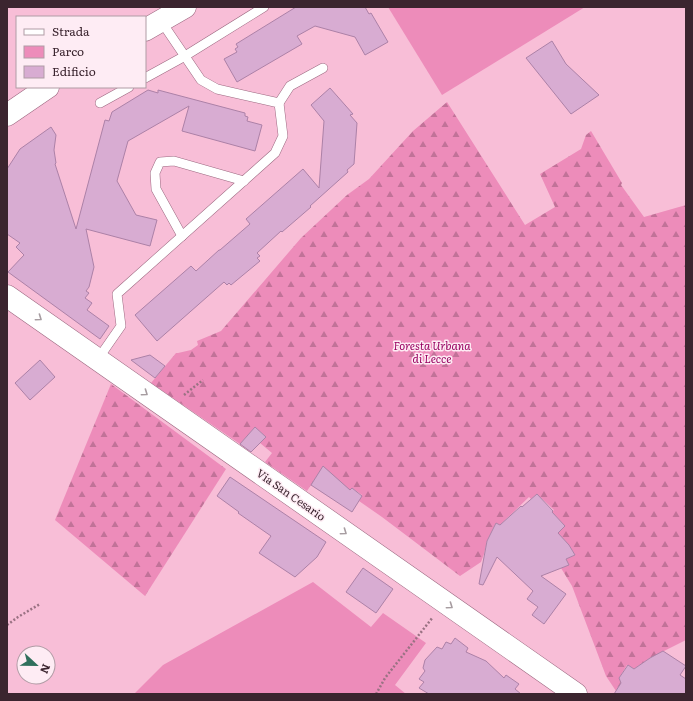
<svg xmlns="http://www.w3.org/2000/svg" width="693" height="701" font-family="Literata,serif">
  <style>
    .green { fill: #ed8cba }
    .forest { fill: url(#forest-firs) }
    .building { fill: #d8acd2; stroke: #ac81a7 }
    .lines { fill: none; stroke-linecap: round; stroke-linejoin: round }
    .lane-casing { stroke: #9c6880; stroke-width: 10 }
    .secondary-casing { stroke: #9c6880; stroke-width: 23 }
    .path { stroke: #9a7283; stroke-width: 2.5; stroke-dasharray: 2 2; stroke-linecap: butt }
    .lane { stroke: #fff; stroke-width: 9 }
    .secondary { stroke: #fff; stroke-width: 22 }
    .oneway { stroke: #a79da1 }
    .labels { text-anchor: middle; stroke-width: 3; stroke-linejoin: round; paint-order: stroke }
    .park-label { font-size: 11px; font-style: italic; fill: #970060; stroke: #feecf4 }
    .street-label { font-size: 11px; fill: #3b252f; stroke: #feecf4 }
  </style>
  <defs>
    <pattern id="forest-firs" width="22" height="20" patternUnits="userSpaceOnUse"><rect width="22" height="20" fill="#ed8cba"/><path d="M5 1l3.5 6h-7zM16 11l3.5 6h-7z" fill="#c17298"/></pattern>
  </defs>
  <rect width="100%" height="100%" fill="#f8bed7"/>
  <g class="green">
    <path d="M388 7H585L442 95Z"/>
    <path d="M313 582 371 627 383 613 426 643 395 685 406 694H134L163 665Z"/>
  </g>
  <g class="forest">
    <path d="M447 102 525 225 555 207 540 174 581 149 586 135 591 131 622 183 621 185 644 217 686 205V640L650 658 634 669 627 665 619 678 621 683 616 691 606 676 572 586 561 568 569 565 566 559 575 555 569 545 558 533 565 526 552 512 554 510 537 494 531 499 529 497 500 525 496 523 487 541 484 554 481 562 460 576 382 517 359 501 362 495 352 488 348 494 323 467 307 491 265 462 272 453 260 443 265 436 255 427 240 444 151 383 176 353H178L191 350 198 345 197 341 221 331 301 238 347 195 369 179 413 131Z"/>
    <path d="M111 384 226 469 145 596 55 520Z"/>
  </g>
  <g class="building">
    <path d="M296 7H365L369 14 371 13 388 42 365 55 355 37 315 26 297 36 302 44 237 82 224 59 237 52 235 49 238 47 236 44Z"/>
    <path d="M552 41 566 64 599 95 571 114 526 58Z"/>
    <path d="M330 88 353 114 350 115 357 123 354 164 347 170 348 172 310 206 311 207 282 232 281 231 257 253 260 256 257 258 260 261 231 285 229 283 227 285 224 282 157 341 135 315 191 266 196 271 219 250H220L250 224 246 219 303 169 319 188 324 121 311 105Z"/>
    <path d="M148 90 158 93V90L245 113V116L248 117 247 121 262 125 255 151 182 131 189 106 128 141 117 181 136 215 157 220 150 246 86 229 94 267 89 287 86 291 89 293 85 298 92 303 87 310 109 326 100 339 8 272 24 255 16 247 20 243 7 234V169L20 149 51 127 56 135 54 150 56 163 55 164 76 229 105 120 109 121 112 112Z"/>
    <path d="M150 355 165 366 155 378 131 360Z"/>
    <path d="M40 360 55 377 30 400 15 383Z"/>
    <path d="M255 427 266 437 251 452 240 444Z"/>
    <path d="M323 466 350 490 352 488 362 496 352 512 311 485Z"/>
    <path d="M230 477 326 542 317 557 295 577 259 553 271 536 238 513 239 512 217 496Z"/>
    <path d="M537 494 553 511 552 512 565 526 558 533 569 545 575 555 566 559 569 565 541 576 566 594 544 624 532 615 538 607 527 599 533 591 497 557 483 585 479 584 487 541 496 523 500 525 521 506 522 507Z"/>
    <path d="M363 568 393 589 376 613 346 592Z"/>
    <path d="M455 638 468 648 466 652 486 661 504 678 506 675 519 684 515 689 521 694H429L419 688 424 682 419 679 425 671 423 668 425 660 437 647 442 649 446 642 451 644Z"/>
    <path d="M663 651 686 666 680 675 686 679V694H614L621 683 619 678 628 665 634 669 650 658Z"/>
  </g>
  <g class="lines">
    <g class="lane-casing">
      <g id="lane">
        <path d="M145 78 185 56 264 7"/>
        <path d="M100 103 129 87"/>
        <path d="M279 103 290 86 323 68"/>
        <path d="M182 236 156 189 155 173 160 162 174 161 244 181"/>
        <path d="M98 359 121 326 117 294 275 153 283 136 279 103 217 89 201 80 161 21"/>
      </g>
    </g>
    <g class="secondary-casing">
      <g id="secondary">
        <path d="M145 30 185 7"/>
        <path d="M7 115 48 87"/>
        <path d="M7 296 576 694"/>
      </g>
    </g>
    <g class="path">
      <path d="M184 395 203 380"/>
      <path d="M7 625 18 617 40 604"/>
      <path d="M376 694 385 678 433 617"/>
    </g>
    <use href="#lane" class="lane"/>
    <use href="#secondary" class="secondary"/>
  </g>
  <defs><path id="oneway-chevron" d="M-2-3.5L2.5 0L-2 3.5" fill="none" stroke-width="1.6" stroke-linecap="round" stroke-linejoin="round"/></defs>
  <g class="oneway">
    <use href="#oneway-chevron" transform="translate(39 318) rotate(35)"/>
    <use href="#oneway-chevron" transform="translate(145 393) rotate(35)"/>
    <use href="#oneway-chevron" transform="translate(344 532) rotate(35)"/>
    <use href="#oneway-chevron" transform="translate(450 606) rotate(35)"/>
  </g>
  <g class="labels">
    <g class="park-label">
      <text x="432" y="350">Foresta Urbana<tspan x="432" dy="13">di Lecce</tspan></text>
    </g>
    <g class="street-label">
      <text transform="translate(291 495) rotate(35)" y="4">Via San Cesario</text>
    </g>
  </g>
  <rect width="693" height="701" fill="none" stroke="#3b252f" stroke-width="16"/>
  <rect x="16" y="16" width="130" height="72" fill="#feecf4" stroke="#b09ca5"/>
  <rect x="24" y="29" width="20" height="6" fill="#ffffff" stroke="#b09ca5"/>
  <text x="52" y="36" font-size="12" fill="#3b252f">Strada</text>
  <rect x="24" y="46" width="20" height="12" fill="#ed8cba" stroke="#b09ca5"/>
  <text x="52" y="56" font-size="12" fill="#3b252f">Parco</text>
  <rect x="24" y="66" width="20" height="12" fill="#d8acd2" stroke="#b09ca5"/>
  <text x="52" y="76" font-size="12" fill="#3b252f">Edificio</text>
  <g transform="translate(36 665) rotate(112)"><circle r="19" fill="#feecf4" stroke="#b09ca5"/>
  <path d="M0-3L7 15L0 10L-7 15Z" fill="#306f5c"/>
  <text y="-6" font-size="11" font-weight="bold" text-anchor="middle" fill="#3b252f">N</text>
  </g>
</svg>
